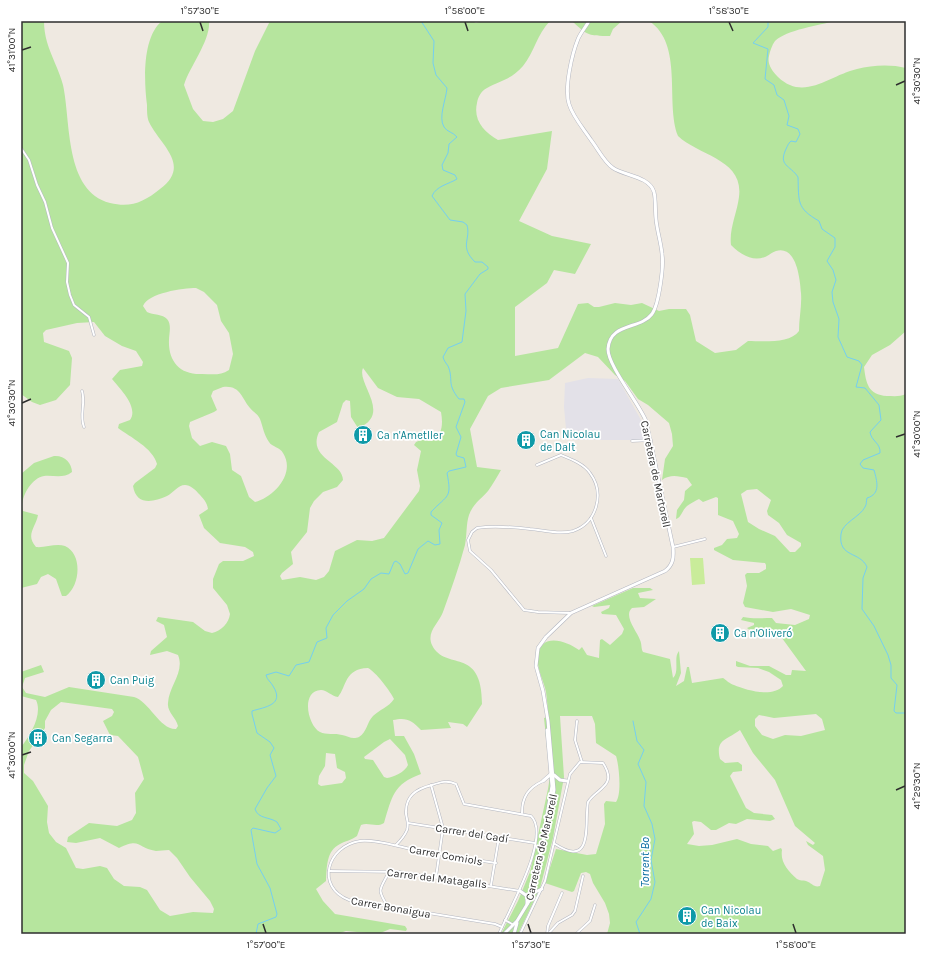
<svg xmlns="http://www.w3.org/2000/svg" width="927" height="955" font-family="Karla,sans-serif">
  <style>
    .industrial { fill: #e3e1e8 }
    .green { fill: #b6e59e; fill-rule: evenodd }
    .pitch { fill: #c9ec9a }
    .lines { fill: none; stroke-linecap: round; stroke-linejoin: round }
    .stream { stroke: #75cff0; stroke-width: 1 }
    .street-casing { stroke: #b4b7c1; stroke-width: 3 }
    .secondary-casing { stroke: #b4b7c1; stroke-width: 4 }
    .street { stroke: #fff; stroke-width: 2 }
    .secondary { stroke: #fff; stroke-width: 3 }
    .ticks { fill: none; stroke: #2e2e2e; stroke-width: 1.5 }
    .labels { text-anchor: middle; stroke-width: 3.5; stroke-linejoin: round; paint-order: stroke }
    .culture-label { font-size: 11px; fill: #0d838f; stroke: #fff; text-anchor: start }
    .street-label { font-size: 11px; fill: #2e2e2e; stroke: #fff }
    .water-label { font-size: 12px; font-style: italic; fill: #0d6fa3; stroke: #fff }
    .neatline { fill: none; stroke: #2e2e2e; stroke-width: 1.5 }
    .ticks-label { font-size: 10px; text-anchor: middle; fill: #2e2e2e }
  </style>
  <rect width="100%" height="100%" fill="#efe9e1"/>
  <path class="industrial" d="M588 378 618 379 641 420 647 440H567L564 407 565 383Z"/>
  <g class="green">
    <path d="M21 21H44C44 28 45 35 47 42 51 56 59 70 63 85 71 121 64 191 110 203 131 208 144 202 160 189 192 165 160 145 149 122 147 118 147 110 147 105 144 82 142 37 162 21H209C211 40 190 66 184 85L193 109 203 121 213 122 223 119 233 111 255 51 270 21H472L476 23 483 21H550C537 34 534 53 523 66 511 80 501 80 487 88 481 91 478 97 477 103 473 120 484 132 498 140L552 131 547 169 519 221 552 236 591 244 575 274 554 270 547 283 515 307V356L558 348 578 304 588 303 594 307H599L615 303 631 305 642 303 659 311 669 309H686L690 315 696 341 715 353 736 350 748 341C762 341 790 344 799 331 799 318 802 306 801 293 800 280 797 245 776 251 772 252 768 256 765 257 752 262 740 254 731 245 729 229 737 213 739 197 744 159 699 156 678 136 665 103 684 44 649 21H835C820 25 786 30 775 41 772 45 770 51 769 56 767 64 772 71 778 77 804 102 830 75 857 69 872 65 891 64 906 68V331L890 345 872 355 864 367C866 383 868 395 887 396 893 396 900 397 906 394V934H607L610 923 609 914 605 903 593 883 590 874 586 872 581 873 574 891 572 892 545 883 556 849 587 855 596 854 605 824 604 804 606 801 616 802C622 794 619 765 616 756L596 743 595 724 592 716H560L564 777 553 838 540 888 518 934H501L518 901 530 872 548 789 550 776 544 718 548 717C548 709 547 700 546 692 544 681 536 668 538 656 541 632 566 641 579 650L582 647 587 655 599 658 600 640 602 639 610 645 622 634 624 629 616 615 602 614 601 612 609 608 610 605 594 607 592 606 633 588H650L653 590 638 593 640 598 656 599 644 607 632 608C623 616 637 631 640 640 642 644 641 649 643 652L670 659 673 678C680 671 673 658 679 651L681 673 676 686 684 681 687 667H689L692 683 723 678C726 680 730 684 734 685 746 690 772 698 783 686L781 680 769 672 758 668 738 667 736 666V661L750 666H769L786 675H791L792 670 806 671 779 634 757 636 747 628 754 625V623L741 620 743 617C752 619 763 618 772 618L776 623 795 625 809 619 810 615 791 609 773 612 745 607 743 603 747 586 745 575 747 573H759L766 569V565L765 563 733 560 714 550V548L722 545 727 539 737 538 739 534 733 521 718 515V498L716 497 703 502 699 499C695 501 691 503 687 506 682 510 682 517 676 519L677 510 684 500 685 491 692 485 687 478C678 476 670 474 662 480L665 459 673 446 672 434 669 423 648 405 638 399 625 381 615 375 598 357 585 353 549 380 501 388 488 396 470 429 477 467 501 470C497 477 493 484 488 491 481 499 473 504 469 515 466 524 467 535 465 545 459 567 451 590 443 612 439 623 426 632 432 645 445 672 482 645 482 704L467 727 463 724 448 722 451 728 421 730C412 720 406 717 393 720L395 736H404L414 754 421 774C393 784 392 797 384 823 376 828 369 822 361 825L357 836C352 840 345 841 340 844 326 851 327 867 326 881L316 889 323 901 335 914 405 926 407 929 406 931 390 929 378 934 346 931 337 934H21V747C30 736 43 714 36 700L21 696V672L41 665 44 672 25 678 22 687 26 693 45 697 69 687 134 697C149 701 160 730 176 729L178 726C176 717 167 712 168 703 169 686 185 672 178 655L167 651 150 655 151 651 167 637 164 625 156 621 158 617 193 622 205 631 212 633C221 631 229 623 230 614L227 605 213 588V579L219 564 223 561H243L254 556 253 552 245 547 220 543 204 528 199 515 208 509C207 502 203 498 198 493 196 490 190 485 185 485 178 485 173 493 167 496 152 503 136 505 133 486L135 483 155 468 157 464C153 448 130 437 118 428L119 424 130 420C139 407 120 389 112 379L120 370 142 366 143 362 136 351 122 346 105 336 94 322 77 323 46 330 43 333 44 342 69 351 72 358 70 385 56 400 40 405 32 402 21 394ZM196 288 204 292 217 305 221 321 229 333 233 354 229 370C220 376 212 374 202 374 180 375 168 361 169 340 169 333 172 325 167 319 163 314 153 315 147 312L143 306C148 293 183 288 196 288ZM363 368 378 388 397 397 419 399 441 412C443 423 443 436 431 441L423 439 416 442 414 445 421 451 417 470 420 486 419 491 384 538 372 541 357 540 335 551 329 571 324 577 316 580 300 577 282 580 280 576 282 573 293 564 291 552 307 532 310 508 314 501 323 492 337 487 343 480C343 462 307 458 319 432L337 422 343 403 346 400 350 401 351 417 358 428C393 414 356 383 363 368ZM223 387C240 385 241 397 250 408 253 412 258 414 260 419 263 427 264 435 269 442 272 447 280 447 283 453 296 473 274 497 255 502L249 497 241 476 232 470 230 454 226 446 212 442 200 446 192 438 189 426 190 422 214 412 217 410 211 396 213 391ZM757 489 771 500 767 511 768 515 779 523 787 535 801 543V546L795 552H790L775 536 759 529 748 522 741 494 747 490ZM368 668C375 671 391 692 394 699 389 707 379 710 373 716 367 722 367 732 359 737 352 740 348 736 342 735 335 733 326 735 320 732 308 726 300 691 321 690 327 690 331 696 338 697 347 686 344 669 368 668ZM61 702 112 709 114 712 112 716 103 721 110 735 118 736 138 757 144 779 135 793 136 813 132 820 117 826 89 823 68 837 67 842 76 843 100 838 119 848C141 837 137 848 156 851 160 851 164 850 169 850L177 858 190 877 210 901 214 909 213 913 193 912 170 916 160 910 147 890 140 887 124 886 114 879 107 868 100 866 83 869 76 868 66 848 56 842 49 833 47 822 48 806 33 781 24 773V765L29 751 45 728V721L51 710ZM816 714 822 719 825 730 801 736 785 735 773 739 762 735 755 726V719L759 715 774 718ZM740 730 753 753 775 780 795 826 815 843 813 845 806 841 808 845 823 856 825 870 820 886C814 888 812 883 806 881 803 880 800 881 797 879 788 871 780 862 782 850L781 848 773 851 768 846 751 844 737 839 712 845 699 846 687 844 694 834 692 822 694 821 701 822 711 830H716L729 823 736 824 747 819 770 821 775 819 772 815 754 813 746 808 730 776 733 772 742 771V765L738 762 725 763 720 759C715 739 727 740 740 730ZM390 739 405 755 408 765C405 772 394 777 387 778L384 777 373 760 365 759 364 757 384 742ZM326 753 335 754 337 768 345 772 346 778 342 783 321 786 318 784 319 776 325 766Z"/>
    <path d="M572 21H622L613 29 610 36C588 36 587 35 572 21Z"/>
    <path d="M54 456C64 455 72 463 72 472 63 479 54 475 44 476 31 478 19 499 23 511L38 515C36 527 25 535 36 547 45 548 56 543 65 546 83 554 80 586 66 596H62L56 579 48 574 41 577 37 584 21 588V591V474L34 463Z"/>
  </g>
  <path class="pitch" d="M690 558H703L705 584 692 585Z"/>
  <g class="lines">
    <g class="stream">
      <path d="M768 21V27L753 43 768 49 765 79 774 85 777 95 784 100 789 116 787 125 798 129 800 134 796 142 791 141C788 144 788 145 786 149 778 166 790 165 798 177 799 201 796 208 819 221L822 229 835 238V247L827 261 833 270 836 280 832 292 833 302 839 319 838 337 847 357 859 361 862 365 856 387 865 388 879 405 881 420 870 432C871 441 881 443 880 453L863 460 860 464 863 468 874 470C877 481 881 494 867 498 866 501 867 504 865 507 860 517 842 523 841 534 838 558 860 551 867 567L863 578 862 609 874 626 888 655 891 665V678L897 685 894 711 896 713H906"/>
      <path d="M633 721 637 741 644 750 638 764 646 782 644 806 652 824 655 839 651 860 655 882 651 899 636 922 640 934"/>
      <path d="M256 934 258 924 276 917 277 914 270 888 257 864 251 830 253 828 275 833 281 829 277 822C270 817 258 819 255 809L267 788 276 776 270 755 274 748 270 742 257 733 252 714V711C265 707 285 705 273 686 271 682 267 680 266 675L276 672 289 676 296 665 309 662 317 642 327 638 326 628 333 615 347 601 364 589 371 579 381 573 389 574 394 562 396 561 400 564 405 574 408 573 418 549 428 541 435 545 440 544 439 530 442 523 431 515V512C448 494 452 499 447 473L449 471 466 467 464 458 457 456 456 454 461 437 456 427 465 402 464 399H459C446 383 454 380 448 366 446 363 444 361 443 357L448 348 462 342 466 311 465 294 480 274 488 269V267L482 262H475C459 246 471 240 467 225L463 222 450 220 432 196C436 186 449 184 457 179L455 175 443 170 442 165 448 153 449 144 457 137C453 132 447 132 444 127 438 117 446 100 447 88L436 75 433 63 434 41 421 21"/>
    </g>
    <g class="street-casing">
      <g id="street">
        <path d="M21 148 29 160 37 185 45 202 52 228 68 263 67 282 70 295 74 305 89 317 94 335"/>
        <path d="M82 391C86 404 79 414 84 427"/>
        <path d="M632 441 651 440"/>
        <path d="M537 465 561 455C571 459 584 464 590 473 605 493 597 523 573 531 559 535 543 530 530 529 513 527 494 525 477 528L472 532 468 540 470 551 491 570 524 610 538 612 570 613"/>
        <path d="M591 518 606 556"/>
        <path d="M673 547 705 539"/>
        <path d="M577 721 575 740 582 762"/>
        <path d="M431 785 443 828 436 877"/>
        <path d="M522 813C522 797 528 788 543 781"/>
        <path d="M408 823 535 843"/>
        <path d="M396 845C400 841 405 835 407 830 409 824 407 820 406 814 405 796 416 789 432 785 441 782 447 780 456 784L464 804 531 816C552 836 508 911 499 934"/>
        <path d="M496 863C468 859 439 854 411 849 395 846 376 839 360 841 327 846 315 887 349 900L495 924 502 927"/>
        <path d="M329 871 400 872 520 891"/>
        <path d="M491 885 499 837"/>
        <path d="M388 907C376 888 380 890 389 872"/>
        <path d="M505 920 512 924"/>
        <path d="M520 934 545 881 570 774 580 762 603 763C618 786 597 788 588 802 584 821 595 870 555 844"/>
        <path d="M547 934 548 926 562 893"/>
        <path d="M548 934 558 923 572 915 575 911 583 876"/>
        <path d="M576 934 590 921 595 905"/>
      </g>
    </g>
    <g class="secondary-casing">
      <g id="secondary">
        <path d="M554 775 560 780 567 781"/>
        <path d="M543 781 551 774"/>
        <path d="M545 827 552 786 547 730"/>
        <path d="M520 891 527 896V904"/>
        <path d="M533 893 542 889"/>
        <path d="M504 934 517 921 531 898 554 790 548 721 543 691 536 666 538 648 546 637 571 613 665 571C673 565 674 558 673 547L646 421C638 402 608 366 608 349 610 322 640 330 652 314 659 304 664 266 662 254 661 242 657 231 656 219 655 210 656 200 654 192 649 176 625 176 613 168 604 162 598 149 591 140 583 128 573 117 569 104 564 88 572 54 578 39 581 32 586 27 589 21"/>
        <path d="M514 934 517 923"/>
      </g>
    </g>
    <use href="#street" class="street"/>
    <use href="#secondary" class="secondary"/>
  </g>
  <path class="ticks" d="M200 22 203 31M465 22 468 31M729 22 733 31M22 50 31 47M896 85 905 81M22 403 31 399M896 437 905 434M22 755 31 752M896 790 905 786M263 924 266 933M528 924 531 933M793 924 796 933"/>
  <defs>
    <g id="building-disc" transform="scale(1)"><circle r="9.5" fill="#0f9aa8" stroke="#fff"/><path d="M-4-6H4V6H1V3H-1V6H-4ZM-2.5-4.3h1.7v1.8h-1.7ZM.8-4.3h1.7v1.8H.8ZM-2.5-1h1.7V.8h-1.7ZM.8-1h1.7V.8H.8Z" fill="#fff"/></g>
  </defs>
  <g fill-rule="evenodd">
    <use href="#building-disc" x="363" y="435"/>
    <use href="#building-disc" x="526" y="440"/>
    <use href="#building-disc" x="720" y="633"/>
    <use href="#building-disc" x="96" y="680"/>
    <use href="#building-disc" x="38" y="738"/>
    <use href="#building-disc" x="687" y="916"/>
  </g>
  <g class="labels">
    <g class="culture-label">
      <text x="540" y="438">Can Nicolau<tspan x="540" dy="13">de Dalt</tspan></text>
      <text x="377" y="439">Ca n'Ametller</text>
      <text x="734" y="637">Ca n'Oliveró</text>
      <text x="110" y="684">Can Puig</text>
      <text x="52" y="742">Can Segarra</text>
      <text x="701" y="914">Can Nicolau<tspan x="701" dy="13">de Baix</tspan></text>
    </g>
    <g class="street-label">
      <text transform="translate(656 474) rotate(78)" y="4">Carretera de Martorell</text>
      <text transform="translate(472 833) rotate(9)" y="4">Carrer del Cadí</text>
      <text transform="translate(541 847) rotate(-77)" y="4">Carretera de Martorell</text>
      <text transform="translate(446 855) rotate(10)" y="4">Carrer Comiols</text>
      <text transform="translate(437 878) rotate(7)" y="4">Carrer del Matagalls</text>
      <text transform="translate(391 907) rotate(10)" y="4">Carrer Bonaigua</text>
    </g>
    <g class="water-label">
      <text transform="translate(645 862) rotate(-90)" y="4">Torrent Bo</text>
    </g>
  </g>
  <rect width="927" height="955" fill="none" stroke="#ffffff" stroke-width="44"/>
  <rect x="22" y="22" width="883" height="911" class="neatline"/>
  <g class="ticks-label">
    <text x="200" y="14">1°57'30"E</text>
    <text x="465" y="14">1°58'00"E</text>
    <text x="729" y="14">1°58'30"E</text>
    <text transform="translate(11 50) rotate(-90)" y="4">41°31'00"N</text>
    <text transform="translate(916 81) rotate(-90)" y="4">41°30'30"N</text>
    <text transform="translate(11 403) rotate(-90)" y="4">41°30'30"N</text>
    <text transform="translate(916 434) rotate(-90)" y="4">41°30'00"N</text>
    <text transform="translate(11 755) rotate(-90)" y="4">41°30'00"N</text>
    <text transform="translate(916 786) rotate(-90)" y="4">41°29'30"N</text>
    <text x="266" y="948">1°57'00"E</text>
    <text x="531" y="948">1°57'30"E</text>
    <text x="796" y="948">1°58'00"E</text>
  </g>
</svg>
